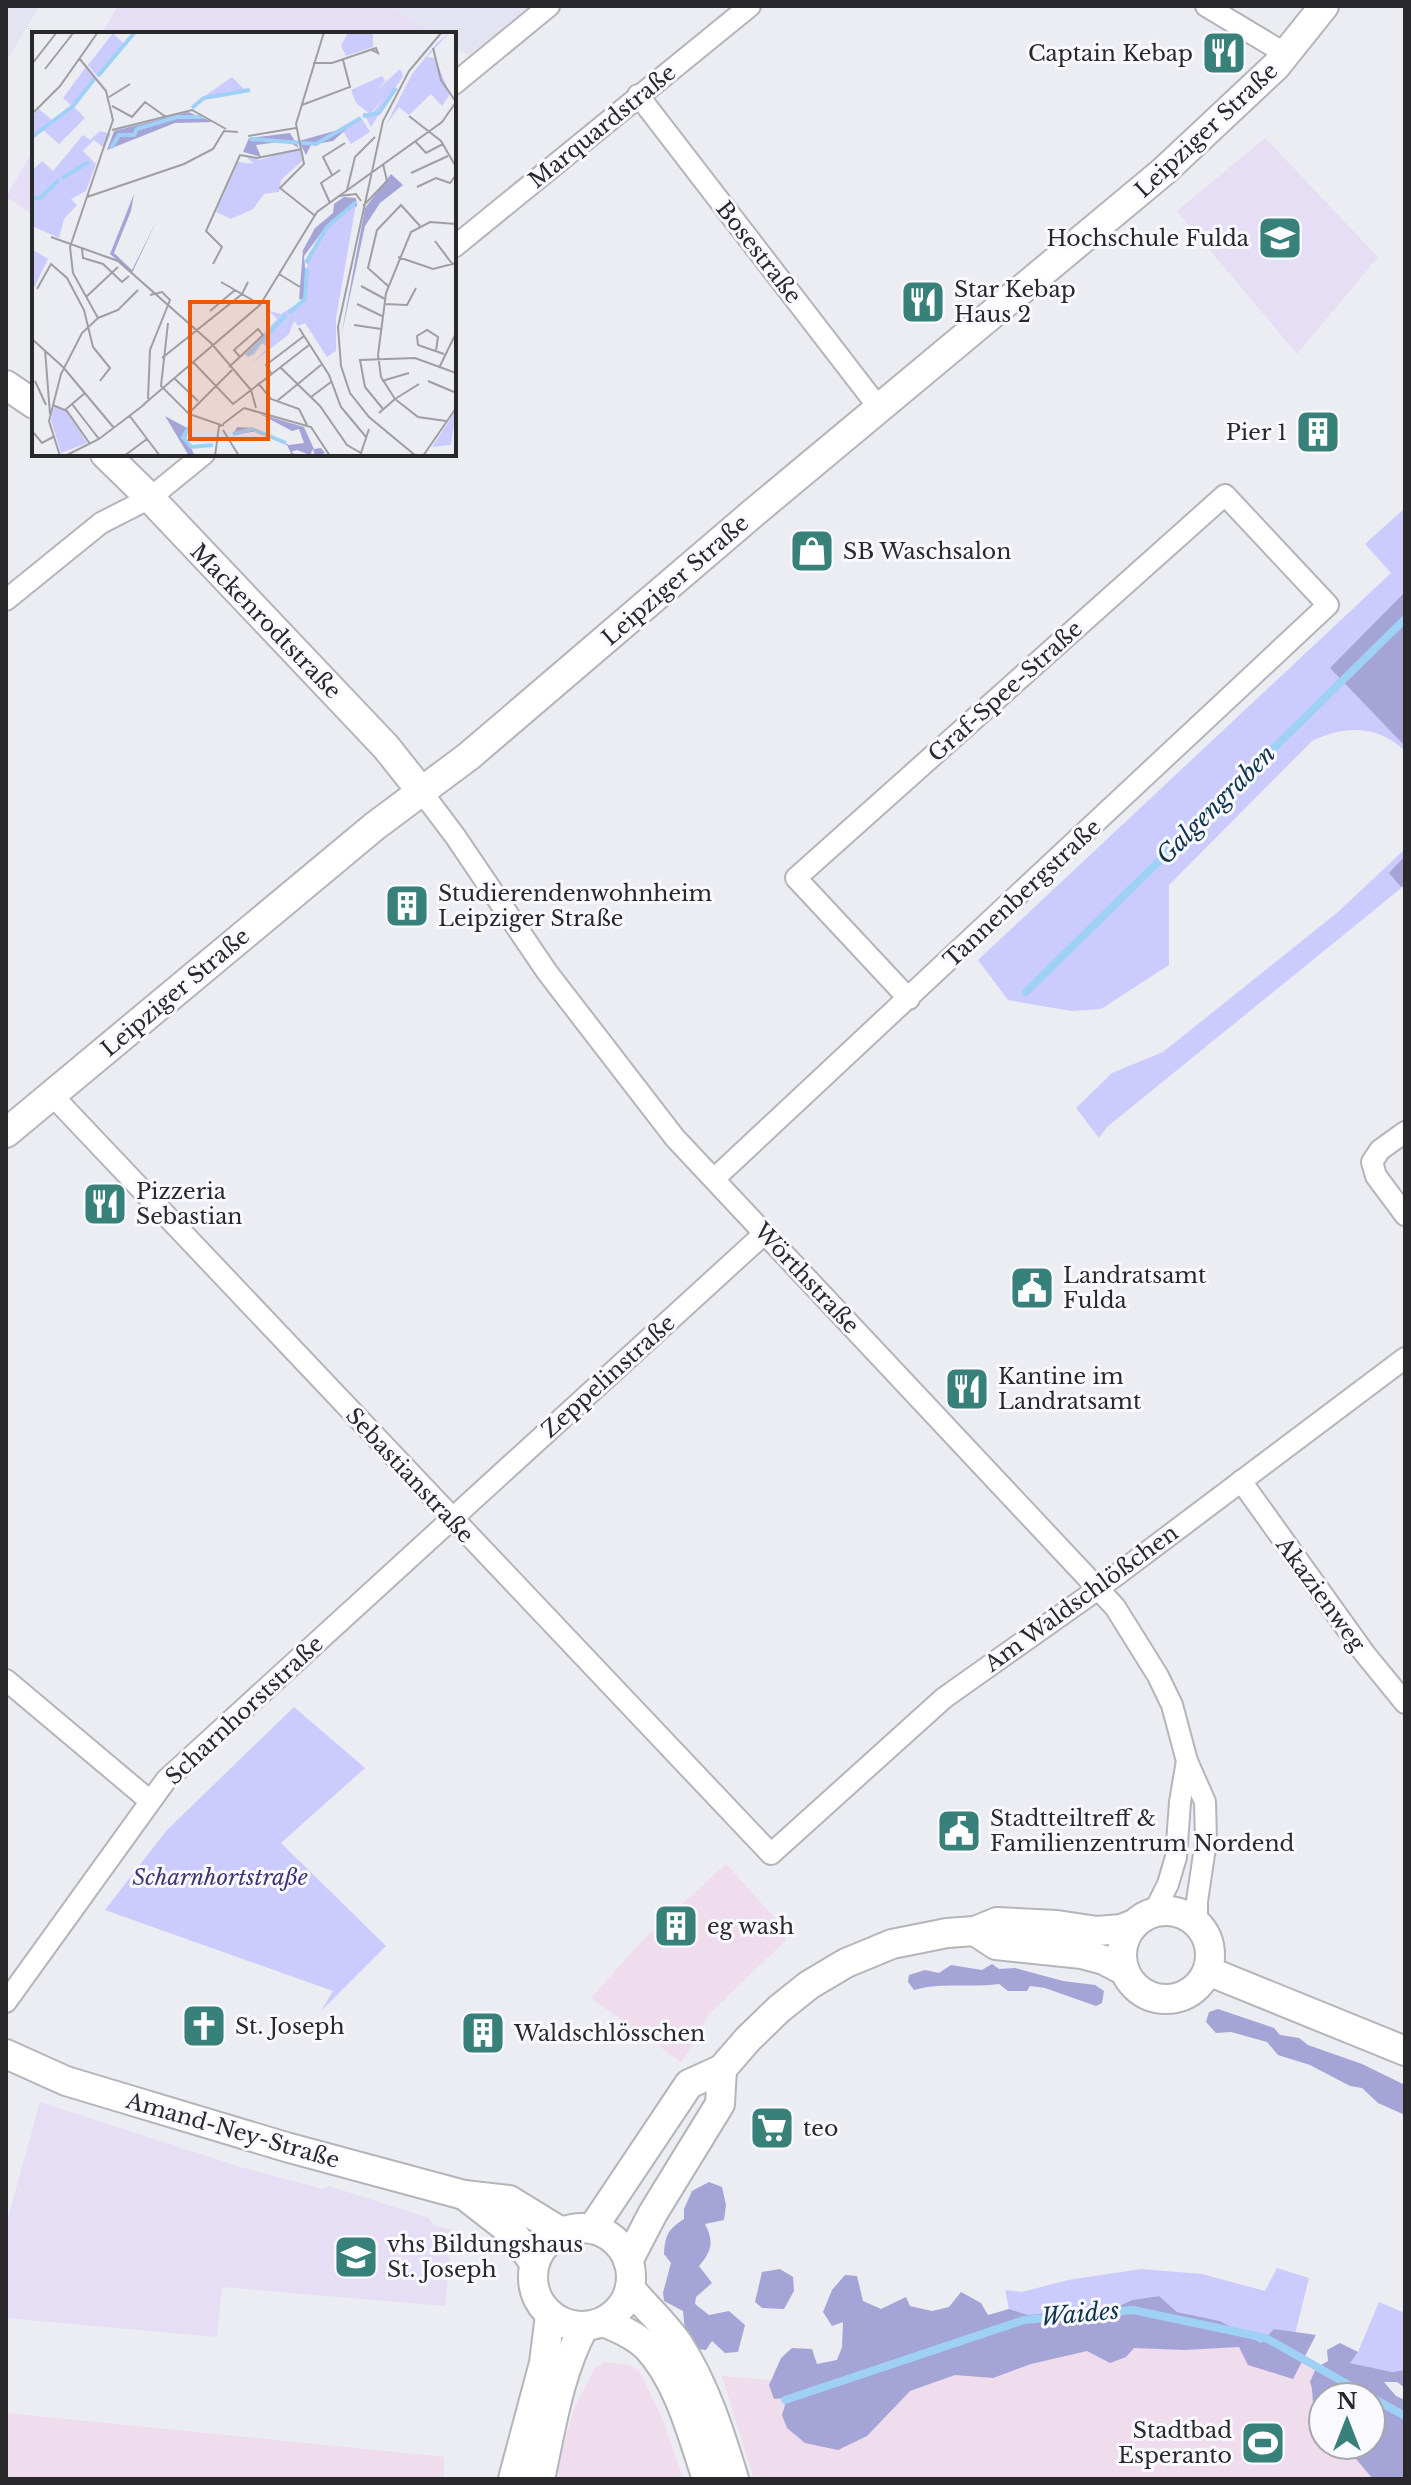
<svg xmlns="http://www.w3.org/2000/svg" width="1411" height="2485" font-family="'Libre Baskerville',serif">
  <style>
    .commercial { fill: #efdcec }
    .built { fill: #e3e3f2 }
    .education { fill: #e6def4 }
    .green { fill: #cbcbfe }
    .forest { fill: #a4a4d7 }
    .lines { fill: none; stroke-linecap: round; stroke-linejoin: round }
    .stream { stroke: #9fd1f6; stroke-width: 8 }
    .street-casing { stroke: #b4b5bb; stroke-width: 24 }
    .secondary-casing { stroke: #b4b5bb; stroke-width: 32 }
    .street { stroke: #fff; stroke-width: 20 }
    .secondary { stroke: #fff; stroke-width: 28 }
    .labels { text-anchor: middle; stroke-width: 6; stroke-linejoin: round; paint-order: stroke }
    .poi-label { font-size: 22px; fill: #29292c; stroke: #f9f9ff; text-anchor: start }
    .street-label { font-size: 22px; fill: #29292c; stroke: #f9f9ff }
    .park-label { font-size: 22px; font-style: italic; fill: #3d3675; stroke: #f9f9ff }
    .water-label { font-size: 24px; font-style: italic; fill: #0f364f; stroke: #f9f9ff }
    .inset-river { fill: none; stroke: #9fd1f6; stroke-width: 4 }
    .inset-road { fill: none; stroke: #9e9ea3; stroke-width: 2 }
    .view { fill: #e8590c; fill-opacity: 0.15; stroke: #e8590c; stroke-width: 4 }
    .inset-edge { fill: none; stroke: #29292c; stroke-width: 4 }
  </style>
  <rect width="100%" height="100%" fill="#ececf3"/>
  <g class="commercial">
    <path d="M726 1864 782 1926 785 1930V1941L708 2015 696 2041 681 2062 591 1998 641 1942Z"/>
    <path d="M1133 2310 1266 2338 1370 2397H1323V2445H1371V2397L1405 2479H754L722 2376 781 2381Z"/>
    <path d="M604 2362 629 2365 639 2371 663 2420 683 2479H554L574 2409 595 2368Z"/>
    <path d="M6 2413 444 2457V2479H6Z"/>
  </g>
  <g class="built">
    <path d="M6 6H39L6 62Z"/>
    <path d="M387 6H567L508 54 472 57 454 46V34H434Z"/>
  </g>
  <g class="education">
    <path d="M118 6H387L434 34H101Z"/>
    <path d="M1265 138 1378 257 1297 354 1177 211Z"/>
    <path d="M34 149V216L6 197Z"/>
    <path d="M40 2102 240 2167 323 2189 329 2186 429 2218 433 2225 452 2230 445 2306 222 2287 217 2337 6 2318V2225Z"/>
  </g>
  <g class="green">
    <path d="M1405 508V751C1378 725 1345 725 1312 741L1169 885V965L1101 1009 1071 1011 1008 1000 978 960 1391 573 1365 544Z"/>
    <path d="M1405 849V885L1107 1127 1099 1138 1076 1108 1112 1073 1163 1052 1338 912Z"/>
    <path d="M294 1707 365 1768 281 1843 386 1946 321 2011 333 1991 105 1910 166 1831Z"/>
    <path d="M1277 2268 1309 2278 1295 2334 1274 2329 1262 2344 1220 2321 1177 2312 1159 2296 1132 2300 1117 2307 1028 2315 1009 2309 1005 2290 1022 2292 1068 2280 1141 2269 1202 2274 1265 2291Z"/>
    <path d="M1379 2302 1405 2313V2370L1392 2372 1349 2363 1358 2352Z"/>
  </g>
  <g class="forest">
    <path d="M1405 592V746L1330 668Z"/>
    <path d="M1405 856V885L1401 887 1389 873Z"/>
    <path d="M992 1964 999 1969 1015 1968 1063 1981 1095 1985 1104 1991 1102 2003 1096 2006 1045 1988 1030 1986 1027 1991H1008L999 1984C971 1988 942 1982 914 1990L908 1982 909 1975 925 1970 939 1973 951 1965 982 1970Z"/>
    <path d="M1218 2009 1274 2028 1280 2035 1299 2038 1308 2045 1362 2064 1405 2085V2115L1378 2103 1362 2088 1350 2086 1310 2065 1278 2055 1267 2042 1231 2032 1216 2033 1206 2022 1209 2012Z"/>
    <path d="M709 2182 722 2187 726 2205 724 2220 705 2224C714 2241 712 2251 699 2266L712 2283 696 2297 695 2304 709 2315 729 2311 745 2325 738 2352 725 2353 712 2341 706 2350 690 2348 685 2332 683 2311 664 2301 663 2293 671 2263 664 2254C665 2236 668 2229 684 2219V2209L692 2191Z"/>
    <path d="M780 2269 793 2277 794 2291 784 2309 762 2308 755 2302 762 2272Z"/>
    <path d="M845 2275 857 2276 863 2301 881 2309 906 2297 910 2306 932 2311 949 2307 961 2292 981 2303 988 2315 1009 2309 1028 2315 1117 2307 1132 2300 1159 2296 1177 2312 1220 2321 1261 2343 1274 2329 1316 2335 1293 2379 1248 2365 1239 2347 1184 2350 1134 2348 1126 2357 1110 2363 1087 2351 1031 2364 993 2378 955 2375 910 2391 867 2436 838 2450 805 2443 787 2428 782 2415 787 2398 774 2399 769 2385 781 2358 792 2348 812 2349 817 2364 837 2360 842 2347 843 2322 832 2326 823 2312 832 2290Z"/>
    <path d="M1340 2343 1358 2352 1350 2363 1392 2372 1405 2370V2388L1397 2382H1384L1396 2396 1405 2400V2479H1373L1344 2445H1371V2397H1323V2426L1313 2418 1315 2409C1311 2400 1314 2391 1310 2382L1316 2368 1328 2361 1327 2350Z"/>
  </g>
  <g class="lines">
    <g class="stream">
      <path d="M1026 992 1405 619"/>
      <path d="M1371 2397 1405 2416"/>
      <path d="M785 2400 1024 2320 1133 2310 1266 2338 1370 2397"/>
    </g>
    <g class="street-casing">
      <g id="street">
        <path d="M1206 6 1286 54"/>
        <path d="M454 84 549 6"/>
        <path d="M638 95 879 408"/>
        <path d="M454 247 750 6"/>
        <path d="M6 600 101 523 150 498 204 454"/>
        <path d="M421 791 455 836 547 972 675 1138 1115 1607 1158 1676 1172 1705 1187 1761 1205 1802 1206 1841 1197 1901V1923"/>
        <path d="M51 1094 771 1854 944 1698 1098 1589 1405 1358"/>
        <path d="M1405 1132 1380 1150 1372 1162 1376 1176 1405 1215"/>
        <path d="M714 1179 1328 605 1225 495 796 878 909 999"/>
        <path d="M1241 1481 1365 1654 1405 1703"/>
        <path d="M6 1680 150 1801"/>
        <path d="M1154 1912 1168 1884 1176 1857 1180 1802 1187 1761"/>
        <path d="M6 2002 166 1780 765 1233"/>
      </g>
    </g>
    <g class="secondary-casing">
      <g id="secondary">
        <path d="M6 385 34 404"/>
        <path d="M105 454 150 498 386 747 421 791"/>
        <path d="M6 1133 375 826 469 756 752 514 1164 171 1276 66 1324 6"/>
        <circle cx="1166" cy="1955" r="44"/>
        <path d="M975 1931 996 1945 1082 1954 1104 1960 1125 1971"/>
        <path d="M1208 1971 1405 2051"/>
        <path d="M6 2054 66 2081 286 2147 464 2195 509 2200 561 2232"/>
        <path d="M464 2195 513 2233 534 2263"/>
        <circle cx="582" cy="2277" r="49"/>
        <path d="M592 2229 689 2084 722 2069 748 2039 779 2009 809 1985 846 1963 892 1944 947 1933 975 1931 997 1922 1057 1925 1097 1931 1121 1929 1134 1924"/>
        <path d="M628 2261 653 2213 720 2104 722 2069"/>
        <path d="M630 2288C646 2308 665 2324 679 2345 705 2386 720 2433 734 2479"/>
        <path d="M603 2322C618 2328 635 2335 647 2347 679 2381 692 2435 707 2479"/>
        <path d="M513 2479 544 2363 550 2315"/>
        <path d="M540 2479C551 2429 559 2372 584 2327"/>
      </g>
    </g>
    <use href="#street" class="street"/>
    <use href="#secondary" class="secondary"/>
  </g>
  <defs>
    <g id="restaurant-square" transform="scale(2.3)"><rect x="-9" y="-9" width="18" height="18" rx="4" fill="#38807a" stroke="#f9f9ff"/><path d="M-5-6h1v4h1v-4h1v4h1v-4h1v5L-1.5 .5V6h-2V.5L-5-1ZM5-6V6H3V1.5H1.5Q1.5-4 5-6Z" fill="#fff"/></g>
    <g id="university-square" transform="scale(2.3)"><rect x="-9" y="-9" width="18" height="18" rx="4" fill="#38807a" stroke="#f9f9ff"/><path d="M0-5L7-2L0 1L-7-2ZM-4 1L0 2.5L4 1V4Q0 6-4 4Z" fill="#fff"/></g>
    <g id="building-square" transform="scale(2.3)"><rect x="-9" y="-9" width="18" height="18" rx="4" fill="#38807a" stroke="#f9f9ff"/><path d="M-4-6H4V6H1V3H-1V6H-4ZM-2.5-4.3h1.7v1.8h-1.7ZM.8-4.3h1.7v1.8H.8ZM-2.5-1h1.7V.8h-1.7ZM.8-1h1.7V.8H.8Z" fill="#fff"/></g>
    <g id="shop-square" transform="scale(2.3)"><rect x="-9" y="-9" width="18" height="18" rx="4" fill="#38807a" stroke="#f9f9ff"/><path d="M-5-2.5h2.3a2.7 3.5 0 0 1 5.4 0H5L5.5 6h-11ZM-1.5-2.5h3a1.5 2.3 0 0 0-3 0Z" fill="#fff"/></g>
    <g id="civic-square" transform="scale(2.3)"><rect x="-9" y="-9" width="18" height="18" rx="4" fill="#38807a" stroke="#f9f9ff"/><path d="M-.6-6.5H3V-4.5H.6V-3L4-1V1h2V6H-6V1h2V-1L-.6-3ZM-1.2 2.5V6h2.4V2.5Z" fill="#fff"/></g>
    <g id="church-square" transform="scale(2.3)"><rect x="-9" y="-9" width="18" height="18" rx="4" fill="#38807a" stroke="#f9f9ff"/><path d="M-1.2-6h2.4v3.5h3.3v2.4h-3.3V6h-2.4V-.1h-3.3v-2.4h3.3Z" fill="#fff"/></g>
    <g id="supermarket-square" transform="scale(2.3)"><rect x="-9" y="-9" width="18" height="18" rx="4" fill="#38807a" stroke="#f9f9ff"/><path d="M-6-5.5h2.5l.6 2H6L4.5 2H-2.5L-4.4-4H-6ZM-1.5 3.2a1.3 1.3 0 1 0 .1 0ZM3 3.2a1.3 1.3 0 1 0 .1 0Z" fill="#fff"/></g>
    <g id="stadium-square" transform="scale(2.3)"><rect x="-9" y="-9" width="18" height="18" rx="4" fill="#38807a" stroke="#f9f9ff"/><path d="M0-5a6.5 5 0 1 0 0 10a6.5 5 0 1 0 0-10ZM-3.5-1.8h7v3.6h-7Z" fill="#fff"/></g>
  </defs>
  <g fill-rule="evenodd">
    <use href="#restaurant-square" x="1224" y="53"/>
    <use href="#university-square" x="1280" y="238"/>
    <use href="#restaurant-square" x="923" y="302"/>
    <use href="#building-square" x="1318" y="432"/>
    <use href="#shop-square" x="812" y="551"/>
    <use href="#building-square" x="407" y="906"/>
    <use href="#restaurant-square" x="105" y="1204"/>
    <use href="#civic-square" x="1032" y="1288"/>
    <use href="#restaurant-square" x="967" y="1389"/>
    <use href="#civic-square" x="959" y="1831"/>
    <use href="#building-square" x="676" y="1926"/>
    <use href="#church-square" x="204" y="2026"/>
    <use href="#building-square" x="483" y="2033"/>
    <use href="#supermarket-square" x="772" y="2128"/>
    <use href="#university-square" x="356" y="2257"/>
    <use href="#stadium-square" x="1263" y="2443"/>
  </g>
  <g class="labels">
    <g class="poi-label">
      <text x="1193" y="61" text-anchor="end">Captain Kebap</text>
      <text x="1249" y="246" text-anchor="end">Hochschule Fulda</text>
      <text x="954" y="297">Star Kebap<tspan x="954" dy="25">Haus 2</tspan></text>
      <text x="1287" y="440" text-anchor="end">Pier 1</text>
      <text x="843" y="559">SB Waschsalon</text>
      <text x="438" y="901">Studierendenwohnheim<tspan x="438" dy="25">Leipziger Straße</tspan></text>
      <text x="136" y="1199">Pizzeria<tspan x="136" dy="25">Sebastian</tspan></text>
      <text x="1063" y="1283">Landratsamt<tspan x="1063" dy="25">Fulda</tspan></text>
      <text x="998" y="1384">Kantine im<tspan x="998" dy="25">Landratsamt</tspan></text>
      <text x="990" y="1826">Stadtteiltreff &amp;<tspan x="990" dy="25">Familienzentrum Nordend</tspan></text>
      <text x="707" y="1934">eg wash</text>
      <text x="235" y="2034">St. Joseph</text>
      <text x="514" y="2041">Waldschlösschen</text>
      <text x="803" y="2136">teo</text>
      <text x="387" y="2252">vhs Bildungshaus<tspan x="387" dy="25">St. Joseph</tspan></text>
      <text x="1232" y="2438" text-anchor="end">Stadtbad<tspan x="1232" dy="25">Esperanto</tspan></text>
    </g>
    <g class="street-label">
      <text transform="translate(602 126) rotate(-39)" y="8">Marquardstraße</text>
      <text transform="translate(1206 130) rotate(-43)" y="8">Leipziger Straße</text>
      <text transform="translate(759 252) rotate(52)" y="8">Bosestraße</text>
      <text transform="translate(675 580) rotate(-41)" y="8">Leipziger Straße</text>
      <text transform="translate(266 621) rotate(46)" y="8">Mackenrodtstraße</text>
      <text transform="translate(1005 691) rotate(-42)" y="8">Graf-Spee-Straße</text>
      <text transform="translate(1022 893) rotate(-43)" y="8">Tannenbergstraße</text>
      <text transform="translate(175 992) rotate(-40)" y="8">Leipziger Straße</text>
      <text transform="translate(807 1278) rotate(47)" y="8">Wörthstraße</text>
      <text transform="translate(608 1376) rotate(-42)" y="8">Zeppelinstraße</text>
      <text transform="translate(410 1475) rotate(47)" y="8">Sebastianstraße</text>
      <text transform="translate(1321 1594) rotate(54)" y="8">Akazienweg</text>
      <text transform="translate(1081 1598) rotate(-36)" y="8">Am Waldschlößchen</text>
      <text transform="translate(244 1710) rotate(-43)" y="8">Scharnhorststraße</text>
      <text transform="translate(233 2130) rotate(16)" y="8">Amand-Ney-Straße</text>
    </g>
    <g class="park-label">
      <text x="220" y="1885">Scharnhortstraße</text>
    </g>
    <g class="water-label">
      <text transform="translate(1216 805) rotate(-45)" y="8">Galgengraben</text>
      <text transform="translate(1080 2314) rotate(-5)" y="8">Waides</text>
    </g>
  </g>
  <g transform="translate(32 32)">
    <rect width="424" height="424" fill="#ececf3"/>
    <path d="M316 0H341V15L314 24 309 14ZM418 0 395 25 403 26 418 62 410 74 399 62 377 83 367 75 354 93 380 42 404 12ZM81 1 93 13 66 45 56 33ZM54 35 64 48 42 75 53 86 27 112 10 97 0 105V84L7 77 21 89 41 75 31 66ZM368 37 371 44 339 95 331 80 338 84 352 66 338 82 324 71 319 58 350 44 353 49 344 59ZM200 45 213 58 170 66ZM330 87 338 100 319 112 311 99ZM68 99 79 102 72 116 62 108 51 119 64 132 54 159 39 167 45 173 32 187 27 206 0 194V139L10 129 21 139 51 103 58 108ZM259 118 269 119 270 129 249 148 247 160 232 162 221 177 199 187 184 180 206 130 222 132 211 122 228 128ZM324 172 304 286V319L295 325 273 291 266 294 262 289 257 302 219 332 236 316 230 311 222 323H212L245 287 237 279 249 282 273 267 276 223 295 196ZM0 217 16 227 0 260ZM22 374 35 379 55 411 29 421 19 388ZM424 378 419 413 400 415Z" fill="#cbcbfe"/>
    <path d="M156 80 181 90 143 91 75 118 82 99ZM328 85 301 109 279 113 274 123 267 109 306 98ZM258 101 267 116 255 109 224 113 229 125 211 120 217 106ZM359 142 371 153 348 171 333 194 309 305 333 176ZM102 162 99 179 82 221 100 238 125 188 100 241 78 222ZM312 165 324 166 325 175 320 173 296 192 272 224 275 258 273 268 267 267 271 218 283 196 301 181 302 172ZM228 382 272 395 282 417 289 416 293 421 283 424 281 417 278 423 265 418 259 420 267 424H260L255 413 226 399 201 403 205 395 222 396 257 413 272 411 267 397 260 399ZM133 384 157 397 154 406 163 424H157Z" fill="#a4a4d7"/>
    <path class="inset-river" d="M66 44 103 0M160 76 172 66 218 58M331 84 347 81 364 56M0 105 41 74 63 46M218 107 284 112 329 86M79 116 87 103H102L105 97 145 85H170M30 146 57 130M0 166H8L27 148M274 231 295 195 324 170M257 281 273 267 275 236M215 324 254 283M157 395 151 405 159 415 181 413M201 402 220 397 254 411"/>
    <path class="inset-road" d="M401 16 409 48 424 70M281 31H300L344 16 346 21 340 18M0 32 25 0M13 37 42 0M77 65 98 52M270 73 318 55 311 28M80 74 100 85 113 70 134 85M0 82 28 54 66 0M377 84 409 109 424 135M80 98 160 78 194 97M216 104 264 96M383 109 394 121 411 112M379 141 416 124M300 143 291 125 313 111M385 155 404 146 418 151 424 143M315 158 323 125 343 105M307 164 324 162 329 169M55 165 152 132 181 117 192 99 206 100M298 171 289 151 308 138M331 174 355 149 351 132M282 183 248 156 272 132 264 92 292 0M19 205 86 229 179 311 219 358 224 376M50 217 51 226 71 232 90 250 97 244M366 225 401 237 424 231M418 229 403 209 421 233M181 232 190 215 174 199 208 123 225 126 270 117M247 242 268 255M189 250 229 273M329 254 353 267M356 254 336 236 345 198 369 173 388 194M5 257 19 232 35 246 52 278 61 315 78 336 68 349M54 265 86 235M325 272 350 284M353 272 375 273 384 256M178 279 203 258M66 286 86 278 106 258M136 291 129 354 157 382 189 393M322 293 349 297M267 296 297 343 309 375 334 405M0 307 31 335 82 396M13 318 18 382M404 319 406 305 395 298 385 304 386 313 412 322M130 326 210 262 216 250M161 330 201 372 277 313M197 335 210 323 231 303 226 297 202 318 208 325M248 335 288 374 315 413 329 421M407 336 424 301M239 341 234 333 272 304M142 346 166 369M3 349 14 373M350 349 377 341M396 349 422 360M226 351 239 367 267 377 275 393M387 352 363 367 349 345 346 323 354 261 379 200 398 190 424 192M279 365 299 350M116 367 118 318 138 268 130 260 118 263M245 369 289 333M40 372 67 407M21 373 35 379 58 412M111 373 228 273 285 180 410 90 424 70M212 376 279 395 298 424M351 377 333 355 328 328 383 326 424 341M33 378 53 361M157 381 200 338M347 381 363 367 386 385 414 389M97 383 128 424M191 392 212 376M191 398 207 424M0 399 10 411 21 405M28 424 17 389 29 342 50 301 66 286 41 241 38 215 81 88 74 59 47 26M33 424 67 407 113 372M92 424 115 407M183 424 187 394 192 393M328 424 337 397M384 424 337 385 318 361 309 334 306 295 351 89 377 39 410 0M391 424 424 376"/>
    <path class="view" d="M158 270H236V407H158Z"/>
    <rect width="424" height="424" class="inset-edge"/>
  </g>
  <rect width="1411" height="2485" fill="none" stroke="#29292c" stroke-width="16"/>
  <g transform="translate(1347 2421)"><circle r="38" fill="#f9f9ff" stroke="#a6a6ab" stroke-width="2"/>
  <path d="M0-6L14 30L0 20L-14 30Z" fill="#38807a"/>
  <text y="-12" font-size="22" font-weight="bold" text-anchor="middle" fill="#29292c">N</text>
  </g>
</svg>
